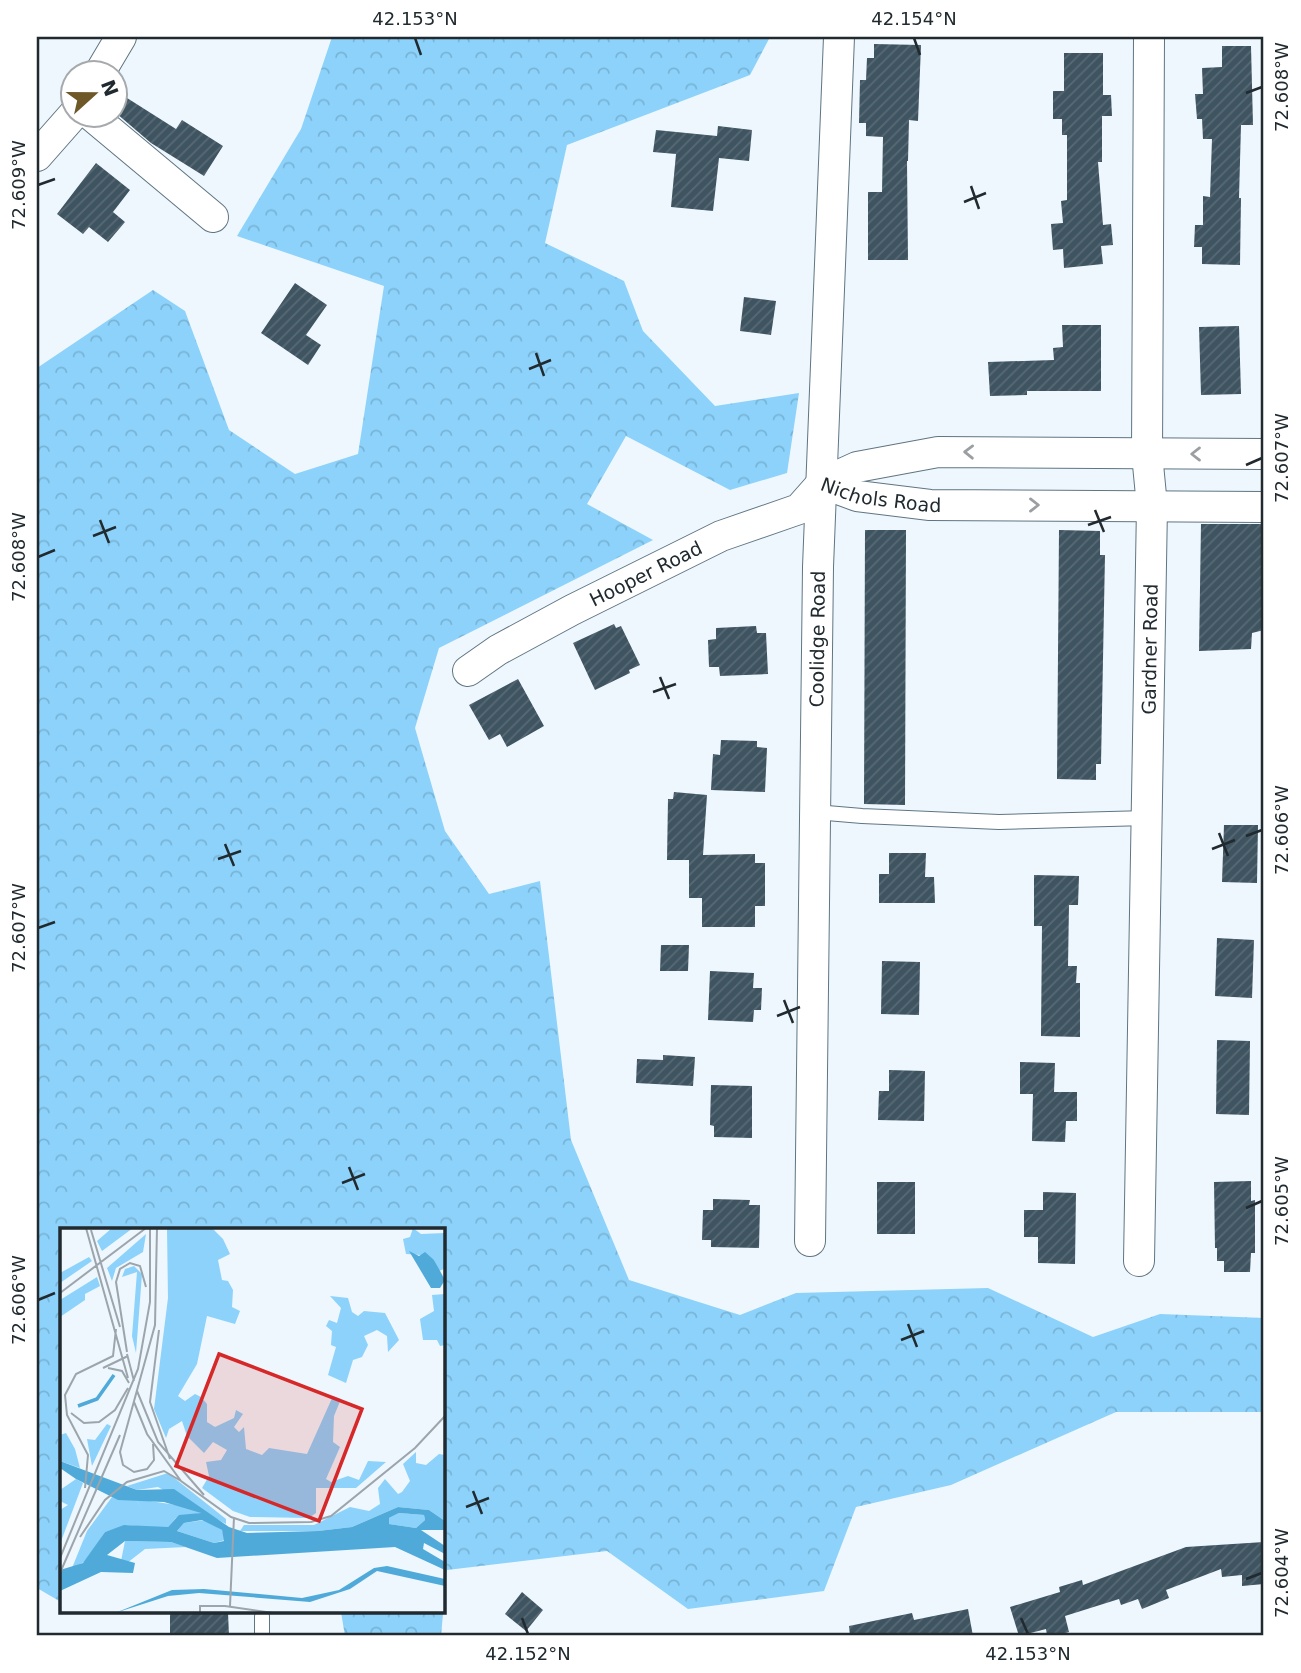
<svg xmlns="http://www.w3.org/2000/svg" width="1301" height="1673" font-family="'DejaVu Sans',sans-serif">
  <style>
    .forest { fill: url(#forest-crowns) }
    .building { fill: url(#building-hatch) }
    .lines { fill: none; stroke-linecap: round; stroke-linejoin: round }
    .lane-casing { stroke: #5f7582; stroke-width: 16 }
    .street-casing { stroke: #5f7582; stroke-width: 32 }
    .lane { stroke: #fff; stroke-width: 14 }
    .street { stroke: #fff; stroke-width: 30 }
    .oneway { stroke: #9b9fa1 }
    .ticks { fill: none; stroke: #202a2f; stroke-width: 2.5 }
    .labels { text-anchor: middle; stroke-width: 7; stroke-linejoin: round; paint-order: stroke }
    .street-label { font-size: 19px; fill: #202a2f; stroke: #fff }
    .inset-river { fill: none; stroke: #4faad9; stroke-width: 3.5 }
    .inset-road { fill: none; stroke: #9ca5ab; stroke-width: 2 }
    .view { fill: #d62828; fill-opacity: 0.15; stroke: #d62828; stroke-width: 3.5 }
    .inset-edge { fill: none; stroke: #202a2f; stroke-width: 3.5 }
    .neatline { fill: none; stroke: #202a2f; stroke-width: 2.5 }
    .ticks-label { font-size: 18px; text-anchor: middle; fill: #202a2f }
  </style>
  <defs>
    <pattern id="forest-crowns" width="20" height="18" patternUnits="userSpaceOnUse" patternTransform="scale(1.75)"><rect width="20" height="18" fill="#8cd2fa"/><path d="M2 6a3 3 0 1 1 6 0M12 15a3 3 0 1 1 6 0" fill="none" stroke="#78b4d7"/></pattern>
    <pattern id="building-hatch" width="6" height="6" patternUnits="userSpaceOnUse" patternTransform="scale(1.75)"><rect width="6" height="6" fill="#3f5461"/><path d="M-1 1l2-2M0 6l6-6M5 7l2-2" fill="none" stroke="#586974"/></pattern>
  </defs>
  <rect width="100%" height="100%" fill="#eef7fd"/>
  <path class="forest" d="M332 37H770L750 75 567 145 545 243 624 281 643 331 715 406 799 393 787 473 730 490 626 436 587 504 653 540 439 648 415 728 445 831 489 894 540 881 571 1140 629 1280 740 1315 796 1293 988 1288 1093 1337 1160 1314 1264 1318V1412H1116L951 1485 856 1507 824 1591 688 1609 607 1551 447 1570 441 1636H345L341 1612H443V1230H61V1602L37 1588V368L153 290 185 311 229 430 295 474 358 454 384 286 237 236 301 129Z"/>
  <g class="building">
    <path d="M874 44 921 45 918 121 909 120 908 161H907L908 260H868V192H882L883 137 866 136V123H859L860 80H866L867 58H874Z"/>
    <path d="M1222 46H1251L1253 125H1241L1239 198H1241L1240 265 1202 264V247H1194L1195 225H1203V196L1210 197 1212 139H1203L1202 119H1197L1195 94H1203L1202 68 1222 67Z"/>
    <path d="M1064 53H1103V95H1111L1112 116H1102V162H1098L1103 225 1111 224 1113 245 1101 246 1103 264 1064 268 1063 249 1053 250 1051 224 1063 223 1061 201 1067 200V135H1062V119H1053V91H1064Z"/>
    <path d="M116 91 176 129 182 120 223 146 204 176 151 143 116 113Z"/>
    <path d="M718 126 752 130 749 161 719 158 713 211 671 207 676 154 653 152 656 130 717 136Z"/>
    <path d="M96 163 130 190 113 212 125 222 108 242 89 227 83 234 57 214Z"/>
    <path d="M295 283 327 305 306 335 321 345 308 365 261 333Z"/>
    <path d="M744 297 776 301 771 335 740 331Z"/>
    <path d="M1062 325H1101V391H1027V395L990 396 988 362 1054 360 1053 348 1063 347Z"/>
    <path d="M1239 326 1241 394 1201 395 1199 327Z"/>
    <path d="M1201 524H1264V630L1252 633 1251 649 1199 651Z"/>
    <path d="M865 530H906L905 805 864 804Z"/>
    <path d="M1059 530 1100 531V555H1105L1101 764H1096V780L1057 779Z"/>
    <path d="M614 624 616 628 621 626 640 665 629 670 630 673 595 690 573 643Z"/>
    <path d="M756 626 757 633H766L768 674 720 676 719 667H709L708 640 716 639V628Z"/>
    <path d="M518 679 544 726 507 747 500 734 489 740 469 705Z"/>
    <path d="M721 740 757 741V747L767 748 765 792 711 790 713 754 720 755Z"/>
    <path d="M674 792 707 795 703 855 755 854V863H765V906H755V927H702V898H689V860H667L668 799H673Z"/>
    <path d="M1224 825H1258L1257 883 1222 882Z"/>
    <path d="M889 853H926L925 877H934L935 903H879V874H889Z"/>
    <path d="M1034 875 1079 876 1078 905H1069L1068 966H1077L1076 983H1080V1037L1041 1036 1042 926H1034Z"/>
    <path d="M1217 938 1254 940 1252 998 1215 996Z"/>
    <path d="M661 945H689L688 971H660Z"/>
    <path d="M882 961 920 962 919 1015 881 1014Z"/>
    <path d="M710 971 754 973 753 988H762L761 1010H754L753 1022 708 1020Z"/>
    <path d="M1217 1040 1250 1041 1249 1115 1216 1114Z"/>
    <path d="M663 1055 695 1057 693 1086 636 1083 637 1059 663 1060Z"/>
    <path d="M1020 1062 1055 1063 1054 1092H1077V1121H1066L1065 1142 1032 1141 1033 1094H1020Z"/>
    <path d="M889 1070 925 1071 924 1121 878 1120 879 1091H889Z"/>
    <path d="M711 1085 752 1086V1138L714 1137V1126L710 1125Z"/>
    <path d="M1251 1181V1201L1255 1200V1253H1251L1250 1272H1224V1261H1217V1248H1215L1214 1182Z"/>
    <rect x="877" y="1182" width="38" height="52"/>
    <path d="M1043 1192 1076 1193 1075 1264 1038 1263V1237H1024V1210H1043Z"/>
    <path d="M713 1199 750 1200 749 1205H760L759 1248 711 1247V1240H702L703 1210H713Z"/>
    <path d="M1264 1542V1584L1242 1586V1575L1222 1577 1221 1569 1166 1590 1169 1598 1142 1609 1138 1599 1121 1605 1119 1599 1065 1616 1069 1632 1056 1636H1047L1046 1629 1019 1636 1010 1607 1060 1592 1059 1587 1082 1580 1083 1585 1186 1547Z"/>
    <path d="M522 1592 543 1610 526 1631 505 1614Z"/>
    <path d="M968 1609 973 1636H850L849 1626 912 1613 914 1620Z"/>
    <path d="M170 1612H228L229 1636H170Z"/>
  </g>
  <g class="lines">
    <g class="lane-casing">
      <g id="lane">
        <path d="M815 812 862 816 999 822 1147 818"/>
        <path d="M262 1636V1616"/>
      </g>
    </g>
    <g class="street-casing">
      <g id="street">
        <path d="M99 74 121 37"/>
        <path d="M92 116 213 217"/>
        <path d="M37 156 74 114"/>
        <path id="s1" d="M822 483 857 496 930 505 1264 507"/>
        <path id="s2" d="M468 671 498 650 572 610 721 536 799 509 822 483 857 467 938 452 1264 454"/>
        <path id="s3" d="M810 1241 818 567 839 37"/>
        <path id="s4" d="M1139 1261 1152 506 1147 454 1149 37"/>
      </g>
    </g>
    <use href="#lane" class="lane"/>
    <use href="#street" class="street"/>
  </g>
  <defs><path id="oneway-chevron" d="M-2-3.5L2.5 0L-2 3.5" fill="none" stroke-width="1.6" stroke-linecap="round" stroke-linejoin="round" transform="scale(1.75)"/></defs>
  <g class="oneway">
    <use href="#oneway-chevron" transform="translate(969 452) rotate(-179)"/>
    <use href="#oneway-chevron" transform="translate(1196 454) rotate(-180)"/>
    <use href="#oneway-chevron" transform="translate(1034 505)"/>
  </g>
  <path class="ticks" d="M415 38 421 55M914 38 920 55M1246 93 1262 87M38 185 55 179M971 186 979 209M964 202 986 193M536 353 544 376M529 369 551 360M1246 465 1262 458M1095 510 1104 532M100 520 109 543M1088 525 1111 517M93 536 116 527M38 557 55 550M660 677 669 699M653 692 676 684M1219 833 1228 856M1246 836 1262 830M225 844 234 866M1212 849 1235 840M218 859 241 851M38 928 55 922M784 1000 793 1023M777 1016 800 1007M349 1167 358 1190M342 1183 365 1174M1246 1208 1262 1201M38 1300 55 1293M908 1324 917 1347M901 1340 924 1331M473 1491 482 1514M466 1507 489 1498M1246 1579 1262 1573M522 1618 528 1634M1021 1618 1028 1634"/>
  <g class="labels">
    <g class="street-label">
      <text dy="7" stroke="none"><textPath href="#s1" startOffset="61">Nichols Road</textPath></text>
      <text dy="7" stroke="none"><textPath href="#s2" startOffset="203">Hooper Road</textPath></text>
      <text dy="7" stroke="none"><textPath href="#s3" startOffset="602">Coolidge Road</textPath></text>
      <text dy="7" stroke="none"><textPath href="#s4" startOffset="612">Gardner Road</textPath></text>
    </g>
  </g>
  <g transform="translate(60 1228)">
    <rect width="385" height="385" fill="#eef7fd"/>
    <path d="M52 0H73L42 23 37 13ZM107 0H152L163 11 170 26 158 32 162 52 168 53 173 62 172 79 180 83 175 96 147 88 137 136 118 168 125 173 135 166 141 169 147 176V194L155 199 174 190 176 182 183 186 174 199 179 204 184 199 186 221 202 227 209 220 247 226 273 168 281 171 274 188 273 214 280 219 266 251 271 254 288 248 299 252 308 233 326 234 296 260H256V285L249 290 190 289 173 283 142 260 149 248 146 234 161 232 167 222 153 214 144 225 127 208 122 193 109 201 106 210 94 181 108 70ZM353 0 361 6 385 5 384 41 379 43 374 32 361 27 346 26 343 11 350 9ZM86 6 83 24 56 40 52 53 47 40ZM29 29 32 33 0 55V45ZM74 38 82 46 76 125 72 108 77 44 62 49 65 41ZM37 49 40 58 25 66V72L0 89V72ZM385 66V117L380 118 377 112H363L360 91 374 83 372 67ZM270 68 288 70 292 84 298 88 304 83 325 85 339 112 328 124 327 108 317 102 304 108 308 117 302 129 293 132 286 155 268 147 276 119 271 117 272 103 266 98 269 92 277 95 281 80ZM47 196 51 198 32 238 27 211 35 212ZM356 224V235L366 237 379 226 385 227V293L369 282 338 279 292 299 258 303H180L184 297H254L290 279 309 283 320 276 318 260 325 251 338 266 342 264 350 253 343 236ZM108 245 166 291V296L98 259 77 262 67 258ZM16 251 23 255 0 316V282L8 277 0 273V262ZM52 269 66 272 68 297 45 304 26 333 12 340 27 303ZM76 271 130 279 141 285 116 290 108 299H85V289ZM339 285 364 287 365 292 356 300 329 296V290ZM145 292 162 302 165 312 154 315 117 303 124 295ZM65 313 111 314 126 319 85 321 67 335 61 333Z" fill="#8cd2fa"/>
    <path d="M6 205 15 221 20 240 0 233V207ZM76 271 86 289 85 299 68 297 65 288 66 272Z" fill="#8cd2fa"/>
    <path d="M349 23 359 28 365 24 374 32 385 52 380 60H371ZM0 233 77 262 114 261 169 299 187 305 258 303 292 299 338 279 369 282 385 293V302H361L385 318V326L364 315 363 321 385 334V342L335 319 157 330 111 314 65 313 47 327 75 335 73 345 41 344 0 363V342L23 335 45 304 64 297 108 299 119 287 141 285 104 274 58 272 16 251 0 240ZM339 285 364 287 365 292 356 300 329 296V290ZM142 292 162 302 164 313 154 315 117 303 124 295ZM327 338 385 351V358L317 343 290 361 250 374 139 365 108 368 55 385 112 362 144 361 242 370 279 362 314 340Z" fill="#4faad9" fill-rule="evenodd"/>
    <path class="inset-river" d="M18 178 37 171 54 147"/>
    <path class="inset-road" d="M26 0 68 150M31 2 60 99M0 65 86 0M99 102 90 174 110 231M67 124 56 54 60 41 70 35 80 38 86 59M67 126 74 153M43 140 68 128M48 140 62 143 69 155M77 163 98 214 144 267M74 174 87 206 121 253 171 289 189 295 251 294 271 288 355 220 385 188M11 185 24 195 39 194 55 182 68 160M93 216 94 232 87 241 74 244 63 237 60 224 95 97 97 0M25 260 28 227 7 187 5 167 16 146 53 128 56 101M20 309 45 272 67 254 104 243 121 253M0 330 78 141 90 74V0M0 345 60 207M170 378 174 289M140 385V378H165L213 385"/>
    <path class="view" d="M159 126 302 181 259 293 116 238Z"/>
    <rect width="385" height="385" class="inset-edge"/>
  </g>
  <rect width="1301" height="1673" fill="none" stroke="#ffffff" stroke-width="77"/>
  <g transform="translate(94 94) rotate(69)"><circle r="33" fill="#ffffff" stroke="#a6aaac" stroke-width="2"/>
  <path d="M0-5L12 26L0 18L-12 26Z" fill="#6f5828"/>
  <text y="-10" font-size="19" font-weight="bold" text-anchor="middle" fill="#202a2f">N</text>
  </g>
  <rect x="38" y="38" width="1224" height="1596" class="neatline"/>
  <g class="ticks-label">
    <text x="415" y="25">42.153°N</text>
    <text x="914" y="25">42.154°N</text>
    <text transform="translate(1282 87) rotate(-90)" y="6">72.608°W</text>
    <text transform="translate(19 185) rotate(-90)" y="6">72.609°W</text>
    <text transform="translate(1282 458) rotate(-90)" y="6">72.607°W</text>
    <text transform="translate(19 557) rotate(-90)" y="6">72.608°W</text>
    <text transform="translate(1282 830) rotate(-90)" y="6">72.606°W</text>
    <text transform="translate(19 928) rotate(-90)" y="6">72.607°W</text>
    <text transform="translate(1282 1201) rotate(-90)" y="6">72.605°W</text>
    <text transform="translate(19 1300) rotate(-90)" y="6">72.606°W</text>
    <text transform="translate(1282 1573) rotate(-90)" y="6">72.604°W</text>
    <text x="528" y="1660">42.152°N</text>
    <text x="1028" y="1660">42.153°N</text>
  </g>
</svg>
